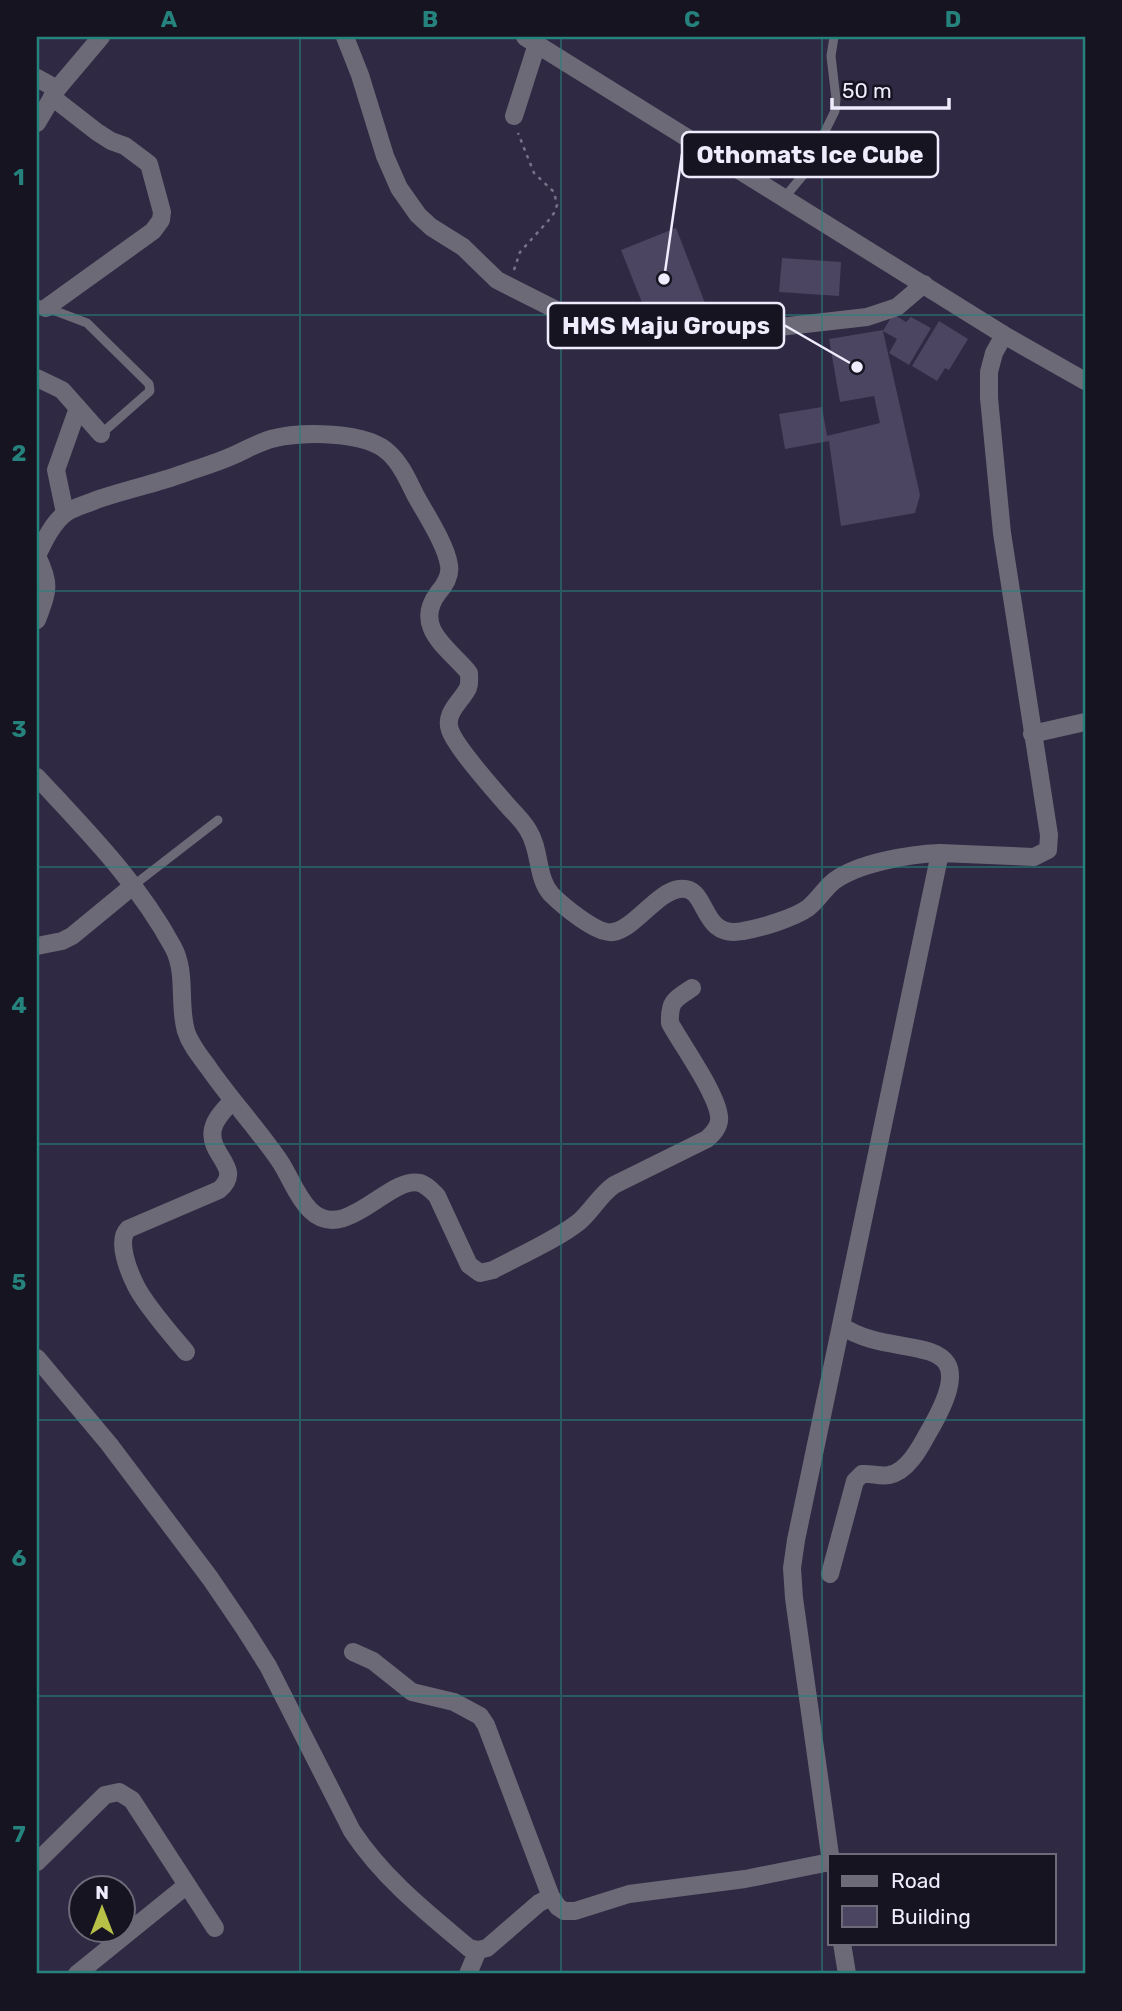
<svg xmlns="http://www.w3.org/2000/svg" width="1122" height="2011" font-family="Rubik,sans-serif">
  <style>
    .building { fill: #4b4562 }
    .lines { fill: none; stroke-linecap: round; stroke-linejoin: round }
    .path { stroke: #777289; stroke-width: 2.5; stroke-dasharray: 3.5 5; stroke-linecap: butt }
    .service { stroke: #6c6a77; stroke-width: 9 }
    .minor { stroke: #6c6a77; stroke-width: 18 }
    .tertiary { stroke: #6c6a77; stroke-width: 18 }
    .grid { fill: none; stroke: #25827c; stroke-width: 2; stroke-opacity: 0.55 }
    .leader { fill: none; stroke: #efecfe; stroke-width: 2.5 }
    .callout-dot { fill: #efecfe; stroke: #161420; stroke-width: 2.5 }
    .callout { fill: #161420; stroke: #efecfe; stroke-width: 2.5 }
    .callout-label { font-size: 24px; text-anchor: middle; font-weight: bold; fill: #efecfe }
    .neatline { fill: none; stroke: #25827c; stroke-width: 2.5 }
    .grid-label { font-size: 23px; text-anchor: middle; font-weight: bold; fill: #25827c }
  </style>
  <rect width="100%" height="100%" fill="#2f2943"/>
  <g class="building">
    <path d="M676 228 707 308 653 330 621 250Z"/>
    <path d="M782 258 841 262 839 296 779 292Z"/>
    <path d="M893 314 906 322 911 317 931 328 909 365 889 353 897 339 883 331 920 495 915 513 841 526 829 441 785 449 779 414 822 407 827 436 880 423 874 396 840 402 829 339 883 330V331Z"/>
    <path d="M939 321 968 339 949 370 945 368 937 381 912 366Z"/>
  </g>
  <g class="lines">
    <path class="path" d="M514 270 520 252 548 221 554 213 557 205 554 192 534 173 518 133"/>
    <g class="service">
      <path d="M784 198 804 174 835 111 836 99 831 56 834 37"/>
      <path d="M37 304 87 323 149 384 150 391 101 434"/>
      <path d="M134 885 218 820"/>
    </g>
    <g class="minor">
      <path d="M345 37 360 75 385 156 399 188 418 215 431 227 463 247 497 280 590 327 624 338H646L745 331 867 317 897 307 924 284"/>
      <path d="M37 78 57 89 37 123"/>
      <path d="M57 89 101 37"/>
      <path d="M514 116 537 44"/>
      <path d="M46 308 153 231 161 220 162 212 149 164 125 146 111 141 97 132 52 97"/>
      <path d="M37 378 62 390 101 434"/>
      <path d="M65 513 56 470 78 408"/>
      <path d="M37 556C44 541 53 522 67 512 75 507 87 504 96 500 125 490 154 484 182 474 199 468 216 463 232 456 246 450 257 443 271 439 300 431 367 431 389 453 402 465 409 483 417 498 427 516 446 545 449 565 451 576 445 585 438 593 412 628 450 649 469 673 469 678 470 683 468 688 461 702 444 713 450 730 453 739 461 749 467 757 480 774 494 790 508 806 515 814 523 821 528 830 541 850 536 877 551 894 562 905 597 935 613 932 634 929 657 892 679 889 710 884 698 940 743 931 761 928 794 918 808 908 818 900 824 889 834 881 858 863 910 854 940 853"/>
      <path d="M37 556C51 585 48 590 37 620"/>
      <path d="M1032 734 1085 722"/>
      <path d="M37 777C86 830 138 882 173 947 187 973 178 1003 186 1031 190 1044 199 1055 208 1067 230 1099 257 1128 279 1160 290 1176 296 1196 310 1210 345 1245 389 1175 420 1183 427 1185 432 1191 437 1196L469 1265 480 1273 493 1270C519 1256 558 1239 580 1221 593 1209 600 1195 614 1185L707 1139C712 1134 718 1129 719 1121 722 1100 681 1044 670 1023 669 1001 675 999 692 988"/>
      <path d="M37 946 62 941 72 936 134 885"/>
      <path d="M186 1352C171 1334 146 1306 136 1286 129 1272 116 1241 128 1229L219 1190C245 1168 207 1155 213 1129 215 1118 225 1109 232 1101"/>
      <path d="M37 1358 109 1444 210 1578 244 1628 268 1666 352 1831C383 1878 426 1912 469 1948L478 1950 487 1948 539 1903 551 1897 558 1907 564 1911H575L629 1894 745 1879 830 1862"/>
      <path d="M830 1574 855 1481 862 1474C871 1473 880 1477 889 1475 907 1472 920 1448 928 1433 994 1321 896 1364 842 1326"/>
      <path d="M353 1652 373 1661 412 1692 454 1702 480 1716 486 1725 551 1897"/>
      <path d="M830 1855 794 1598 792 1568 796 1540 940 853 1034 857 1048 850 1049 835 1002 533 989 398V372L994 353 1004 335"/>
      <path d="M37 1862 105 1795 119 1792 132 1800 215 1928"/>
      <path d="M842 1943 847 1974"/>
      <path d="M77 1974 187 1885"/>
      <path d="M468 1974 478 1950"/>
    </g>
    <path class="tertiary" d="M525 37 1004 335 1085 381"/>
  </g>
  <path class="grid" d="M300 37V1974M561 37V1974M822 37V1974M37 315H1085M37 591H1085M37 867H1085M37 1144H1085M37 1420H1085M37 1696H1085"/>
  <path class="leader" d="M664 279L682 154M857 367L784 325"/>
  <g class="callout-dot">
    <circle cx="664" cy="279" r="7"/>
    <circle cx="857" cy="367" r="7"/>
  </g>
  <g class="callout">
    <rect x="682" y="132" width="256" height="45" rx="7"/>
    <rect x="548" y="303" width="236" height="45" rx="7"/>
  </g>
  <g class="callout-label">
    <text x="810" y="163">Othomats Ice Cube</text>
    <text x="666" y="334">HMS Maju Groups</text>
  </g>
  <rect width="1122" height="2011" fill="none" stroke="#161420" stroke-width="77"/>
  <rect x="828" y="1854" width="228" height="91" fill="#161420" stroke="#6d6a79" stroke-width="2"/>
  <rect x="842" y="1876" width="35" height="10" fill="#6c6a77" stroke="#6d6a79" stroke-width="2"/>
  <text x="891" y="1888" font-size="21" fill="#efecfe">Road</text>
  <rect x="842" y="1906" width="35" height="21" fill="#4b4562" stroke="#6d6a79" stroke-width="2"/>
  <text x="891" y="1924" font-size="21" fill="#efecfe">Building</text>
  <g transform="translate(102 1909)"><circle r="33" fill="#161420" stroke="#6d6a79" stroke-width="2"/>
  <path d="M0-5L12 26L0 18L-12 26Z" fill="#b7c147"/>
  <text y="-10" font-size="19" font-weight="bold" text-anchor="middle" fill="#efecfe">N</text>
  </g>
  <path d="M832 98v10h117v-10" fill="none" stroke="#efecfe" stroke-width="3.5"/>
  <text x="842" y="98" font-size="21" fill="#efecfe" stroke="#161420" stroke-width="5" paint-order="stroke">50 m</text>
  <rect x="38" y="38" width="1046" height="1934" class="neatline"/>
  <g class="grid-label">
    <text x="169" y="27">A</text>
    <text x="430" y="27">B</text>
    <text x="692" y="27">C</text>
    <text x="953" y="27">D</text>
    <text x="19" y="185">1</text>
    <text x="19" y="461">2</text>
    <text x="19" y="737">3</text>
    <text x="19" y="1013">4</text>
    <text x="19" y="1290">5</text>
    <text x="19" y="1566">6</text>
    <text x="19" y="1842">7</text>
  </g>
</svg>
